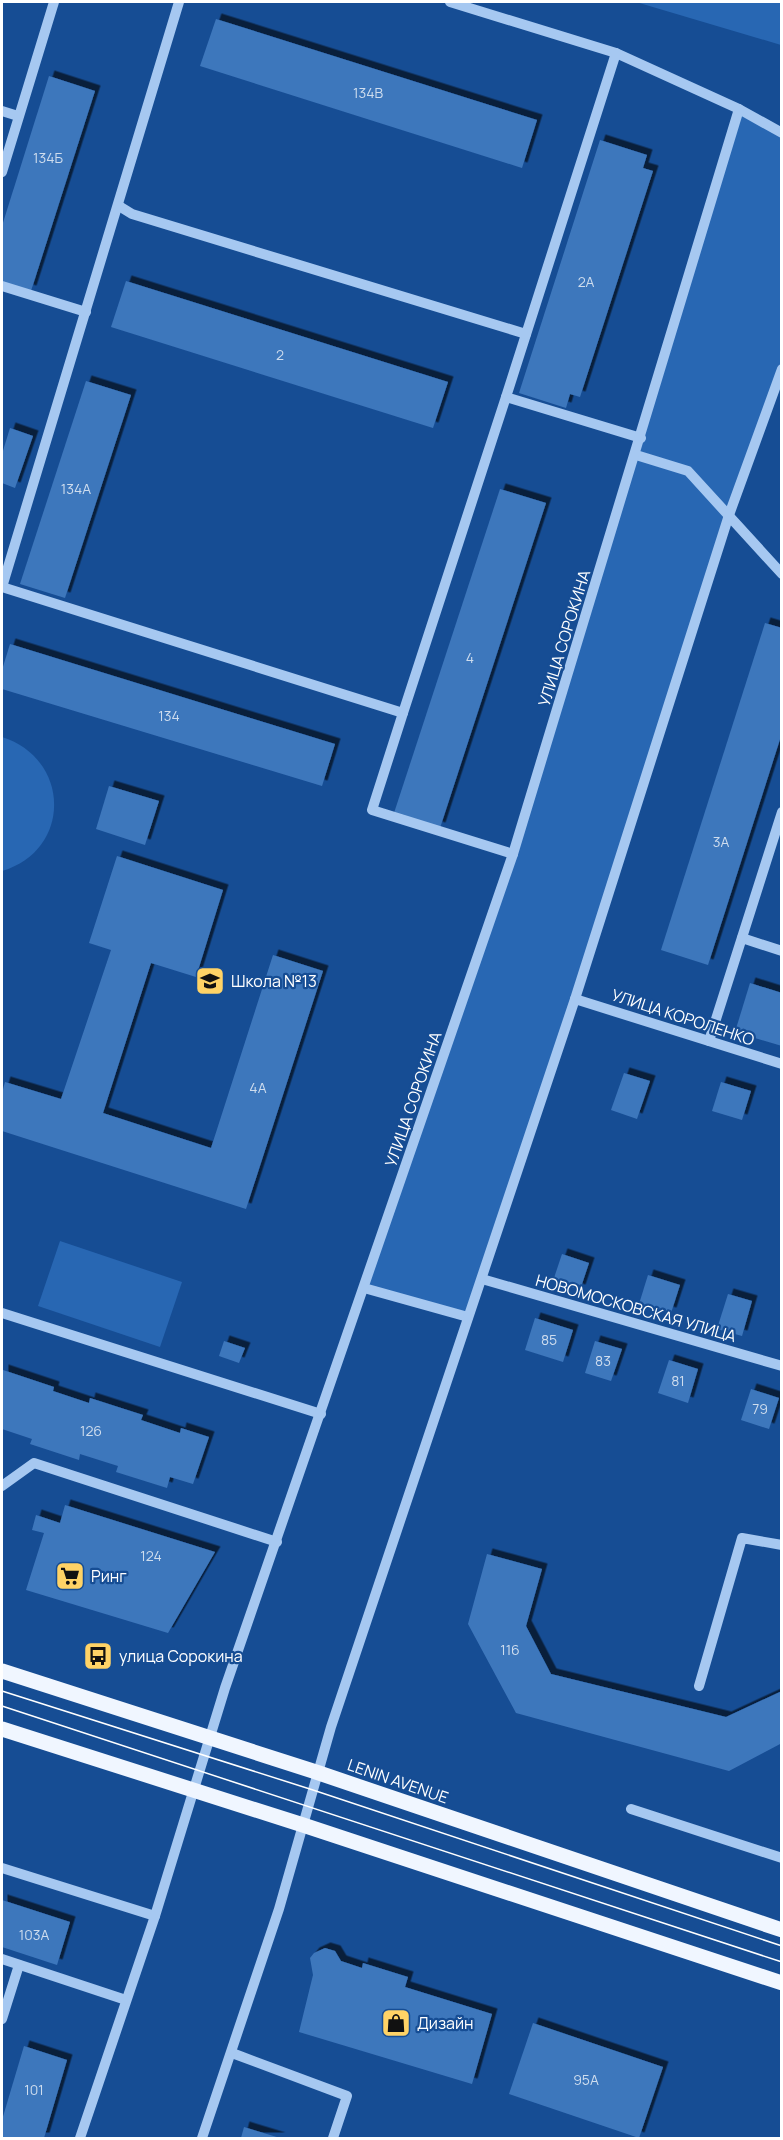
<svg xmlns="http://www.w3.org/2000/svg" width="783" height="2140" font-family="Manrope,sans-serif">
  <style>
    .green { fill: #2867b3 }
    .building { fill: #3e77bc; filter: url(#shadow) }
    .lines { fill: none; stroke-linecap: round; stroke-linejoin: round }
    .minor { stroke: #a6c8f1; stroke-width: 10 }
    .major { stroke: #f0f6ff; stroke-width: 15 }
    .tram { stroke: #fff; stroke-width: 1.5 }
    .labels { text-anchor: middle; stroke-width: 4.5; stroke-linejoin: round; paint-order: stroke }
    .number-label { font-size: 14px; fill: #cfddee }
    .street-label { font-size: 16px; fill: #fff; stroke: #164d94 }
    .poi-label { font-size: 16px; fill: #fff; stroke: #164d94; text-anchor: start }
  </style>
  <defs>
    <filter id="shadow"><feDropShadow dx="5.5" dy="-5.5" stdDeviation="0" flood-color="#0009"/></filter>
  </defs>
  <rect width="100%" height="100%" fill="#164d94"/>
  <g class="green">
    <path d="M636 2H781V45Z"/>
    <path d="M739 109 781 133V369L468 1317 364 1288 513 854Z"/>
    <path d="M2 737C71 759 72 850 2 871Z"/>
    <path d="M60 1241 182 1282 160 1347 38 1306Z"/>
  </g>
  <g class="building">
    <path d="M216 19 537 120 522 168 200 66Z"/>
    <path d="M49 76 95 91 31 291 2 282V226Z"/>
    <path d="M600 140 647 155 643 168 653 171 580 397 570 394 566 408 519 393Z"/>
    <path d="M126 281 448 382 433 428 111 327Z"/>
    <path d="M86 381 131 395 65 598 20 584Z"/>
    <path d="M10 428 33 436 15 488 2 483V454Z"/>
    <path d="M500 489 546 503 440 828 394 813Z"/>
    <path d="M765 623 782 628V733L708 965 661 950Z"/>
    <path d="M10 644 335 744 322 786 2 689V670Z"/>
    <path d="M109 786 159 801 145 845 96 829Z"/>
    <path d="M117 856 223 890 196 977 151 963 103 1113 211 1148 273 955 323 971 246 1209 2 1131V1093L5 1082 61 1099 111 950 89 943Z"/>
    <path d="M750 983 782 993V1046L735 1032Z"/>
    <path d="M624 1073 650 1081 637 1119 611 1110Z"/>
    <path d="M721 1082 751 1091 742 1120 712 1111Z"/>
    <path d="M562 1254 589 1263 580 1290 553 1281Z"/>
    <path d="M648 1275 680 1285 671 1313 639 1304Z"/>
    <path d="M728 1294 752 1301 742 1336 717 1329Z"/>
    <path d="M535 1318 573 1330 563 1362 525 1350Z"/>
    <path d="M224 1341 245 1348 239 1363 219 1356Z"/>
    <path d="M595 1341 622 1349 611 1381 585 1373Z"/>
    <path d="M669 1360 698 1369 688 1403 658 1393Z"/>
    <path d="M3 1370 54 1387 53 1391 89 1403 90 1398 143 1415 141 1420 180 1433 181 1428 209 1437 193 1484 170 1477 167 1488 116 1472 118 1466 80 1454 79 1460 30 1444 32 1439 2 1429Z"/>
    <path d="M751 1389 779 1398 769 1429 741 1420Z"/>
    <path d="M65 1505 215 1552 168 1633 26 1590 44 1533 32 1530 36 1515 60 1523Z"/>
    <path d="M487 1554 542 1569 526 1626 551 1674 726 1717 782 1691V1743L729 1771 516 1713 468 1624Z"/>
    <path d="M2 1900 70 1922 57 1965 2 1947Z"/>
    <path d="M325 1948 335 1951 341 1961 362 1968 363 1963 408 1977 405 1987 492 2014 472 2084 299 2032 313 1975 310 1958 314 1953Z"/>
    <path d="M533 2023 663 2067 639 2138 509 2094Z"/>
    <path d="M24 2046 67 2060 44 2138H2V2120Z"/>
    <path d="M244 2127 280 2138H241Z"/>
  </g>
  <g class="lines">
    <g class="minor">
      <path d="M179 2 2 587 403 713 372 810 513 854"/>
      <path d="M450 2 616 53 739 109 782 133"/>
      <path d="M616 53 506 397 641 438"/>
      <path d="M2 111 18 116"/>
      <path d="M2 172 54 2"/>
      <path d="M119 206 132 214 526 334"/>
      <path d="M2 286 86 312"/>
      <path d="M636 455 688 471 782 574"/>
      <path d="M403 713 506 397"/>
      <path d="M742 938 782 951"/>
      <path d="M575 999 782 1064"/>
      <path d="M709 1041 782 812"/>
      <path d="M482 1279 782 1366"/>
      <path d="M364 1288 468 1317"/>
      <path d="M2 1313 321 1414"/>
      <path d="M2 1486 34 1463 277 1542"/>
      <path d="M699 1686 742 1538 782 1545"/>
      <path d="M631 1809 782 1858"/>
      <path d="M2 1868 155 1916"/>
      <path d="M2 1959 126 2000"/>
      <path d="M2 2019 19 1965"/>
      <path d="M232 2053 347 2096 333 2138"/>
      <path d="M80 2138 155 1916 225 1688 513 854 739 109"/>
      <path d="M202 2138 279 1909 331 1727 575 999 729 515 782 369"/>
    </g>
    <g class="major">
      <path d="M2 1671 319 1773 782 1930"/>
      <path d="M2 1729 303 1825 782 1983"/>
    </g>
    <g class="tram">
      <path d="M2 1691 313 1790 782 1946"/>
      <path d="M2 1706 782 1962"/>
    </g>
  </g>
  <defs>
    <g id="school-square" transform="scale(1.5)"><rect x="-9" y="-9" width="18" height="18" rx="4" fill="#ffd366" stroke="#164d94"/><path d="M0-5L7-2L0 1L-7-2ZM-4 1L0 2.5L4 1V4Q0 6-4 4Z" fill="#111"/></g>
    <g id="supermarket-square" transform="scale(1.5)"><rect x="-9" y="-9" width="18" height="18" rx="4" fill="#ffd366" stroke="#164d94"/><path d="M-6-5.5h2.5l.6 2H6L4.5 2H-2.5L-4.4-4H-6ZM-1.5 3.2a1.3 1.3 0 1 0 .1 0ZM3 3.2a1.3 1.3 0 1 0 .1 0Z" fill="#111"/></g>
    <g id="bus-square" transform="scale(1.5)"><rect x="-9" y="-9" width="18" height="18" rx="4" fill="#ffd366" stroke="#164d94"/><path d="M-5-6H5V4H4V6H2V4H-2V6H-4V4H-5ZM-3.5-4V0h7V-4ZM-3.5 1.2v1.5H-2V1.2ZM2 1.2v1.5H3.5V1.2Z" fill="#111"/></g>
    <g id="shop-square" transform="scale(1.5)"><rect x="-9" y="-9" width="18" height="18" rx="4" fill="#ffd366" stroke="#164d94"/><path d="M-5-2.5h2.3a2.7 3.5 0 0 1 5.4 0H5L5.5 6h-11ZM-1.5-2.5h3a1.5 2.3 0 0 0-3 0Z" fill="#111"/></g>
  </defs>
  <g fill-rule="evenodd">
    <use href="#school-square" x="210" y="981"/>
    <use href="#supermarket-square" x="70" y="1576"/>
    <use href="#bus-square" x="98" y="1656"/>
    <use href="#shop-square" x="396" y="2023"/>
  </g>
  <g class="labels">
    <g class="number-label">
      <text x="368" y="98">134В</text>
      <text x="48" y="163">134Б</text>
      <text x="586" y="287">2А</text>
      <text x="280" y="360">2</text>
      <text x="76" y="494">134А</text>
      <text x="470" y="663">4</text>
      <text x="169" y="721">134</text>
      <text x="721" y="847">3А</text>
      <text x="258" y="1093">4А</text>
      <text x="549" y="1345">85</text>
      <text x="603" y="1366">83</text>
      <text x="678" y="1386">81</text>
      <text x="760" y="1414">79</text>
      <text x="91" y="1436">126</text>
      <text x="151" y="1561">124</text>
      <text x="510" y="1655">116</text>
      <text x="34" y="1940">103А</text>
      <text x="586" y="2085">95А</text>
      <text x="34" y="2095">101</text>
    </g>
    <g class="street-label">
      <text transform="translate(564 638) rotate(-73)" y="6">УЛИЦА СОРОКИНА</text>
      <text transform="translate(683 1017) rotate(18)" y="6">УЛИЦА КОРОЛЕНКО</text>
      <text transform="translate(413 1099) rotate(-71)" y="6">УЛИЦА СОРОКИНА</text>
      <text transform="translate(636 1308) rotate(16)" y="6">НОВОМОСКОВСКАЯ УЛИЦА</text>
      <text transform="translate(398 1781) rotate(19)" y="6">LENIN AVENUE</text>
    </g>
    <g class="poi-label">
      <text x="231" y="987">Школа №13</text>
      <text x="91" y="1582">Ринг</text>
      <text x="119" y="1662">улица Сорокина</text>
      <text x="417" y="2029">Дизайн</text>
    </g>
  </g>
  <rect width="783" height="2140" fill="none" stroke="#ffffff" stroke-width="6"/>
</svg>
